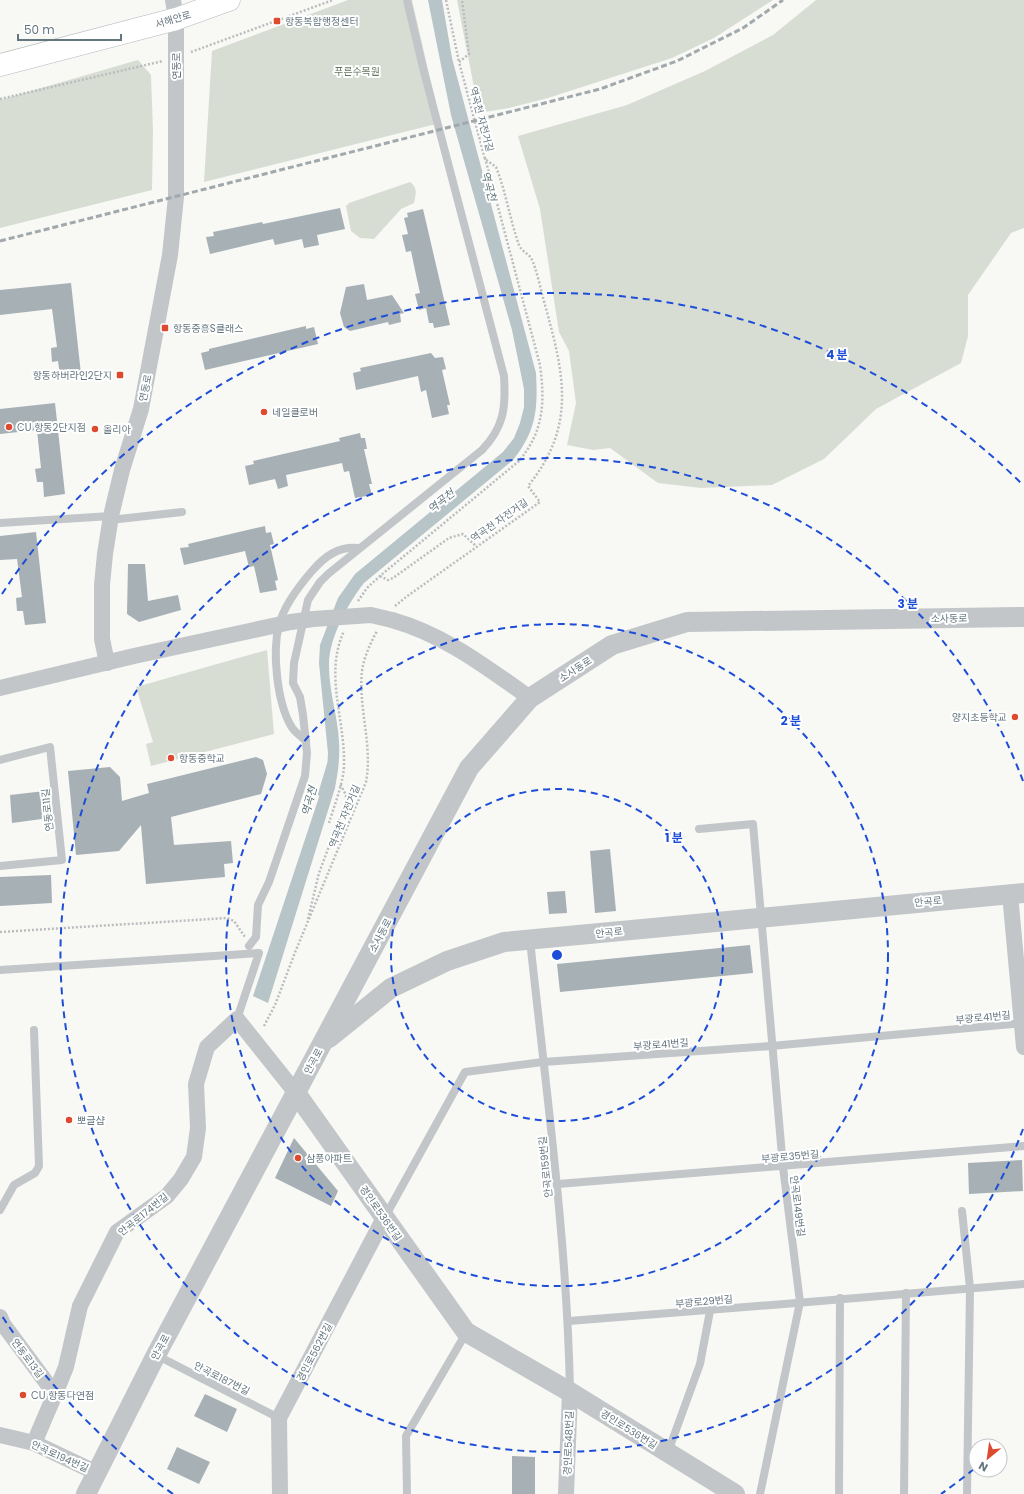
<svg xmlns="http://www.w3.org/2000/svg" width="1024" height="1494" font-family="Poppins,'Noto Sans KR',sans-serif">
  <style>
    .green { fill: #d8ddd4 }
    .water { fill: #b7c4c8 }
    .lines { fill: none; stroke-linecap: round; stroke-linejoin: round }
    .stream { stroke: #b7c4c8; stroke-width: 4 }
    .building { fill: #a6b0b5 }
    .secondary-casing { stroke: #b4babe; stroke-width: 23 }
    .path { stroke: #babdbf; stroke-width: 2.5; stroke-dasharray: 2 2; stroke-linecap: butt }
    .service { stroke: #c2c6c9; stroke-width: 8 }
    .minor { stroke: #c2c6c9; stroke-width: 16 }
    .tertiary { stroke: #c2c6c9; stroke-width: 20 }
    .secondary { stroke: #fff; stroke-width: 22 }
    .rail { stroke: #a1a9ad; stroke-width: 3; stroke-dasharray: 6 3; stroke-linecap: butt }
    .minor-bridge { stroke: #c2c6c9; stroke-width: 16 }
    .ring { fill: none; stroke: #1d4ed8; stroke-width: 2; stroke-dasharray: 7 5 }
    .poi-dot { fill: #de4a2f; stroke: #fff; stroke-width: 1.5 }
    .labels { text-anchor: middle; stroke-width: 4; stroke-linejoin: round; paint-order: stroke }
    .street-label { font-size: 10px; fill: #64767f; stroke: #fff }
    .poi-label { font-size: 10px; fill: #64767f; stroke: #fff; text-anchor: start }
    .park-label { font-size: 10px; fill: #687863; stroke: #fff }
    .water-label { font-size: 11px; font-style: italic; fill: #5e757a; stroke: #fff }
    .centre { fill: #1d4ed8; stroke: #fff; stroke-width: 2 }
    .ring-label { font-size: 12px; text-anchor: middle; font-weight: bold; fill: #1d4ed8; stroke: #fff; stroke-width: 4; stroke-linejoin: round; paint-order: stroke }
  </style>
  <rect width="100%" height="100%" fill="#f8f8f5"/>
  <g class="green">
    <path d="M348 0H412L441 126 432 125 204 182 212 51Z"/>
    <path d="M457 0H773L714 38 672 58 548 98 509 108 479 113Z"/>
    <path d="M816 0H1024V228L1011 233 968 295V336L961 363 876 409 824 459 772 485 701 488 658 483 610 448 593 450 567 445 576 403 569 351 559 332 540 209 518 136 627 105 705 71 773 35Z"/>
    <path d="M138 60 151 75 153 131 152 190 0 228V100Z"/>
    <path d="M410 182C418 188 416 194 414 203L401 209 374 239 360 238 351 231 346 206 349 203Z"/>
    <path d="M267 650 274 734 151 766 146 744 153 742 136 687Z"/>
  </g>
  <path class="water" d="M428 0H442L452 58 536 373C538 410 536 431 513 460L364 583C348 603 328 640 329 666 329 692 338 717 339 742 340 758 338 772 335 788L268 1003 253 996 327 773 328 753 319 663 320 645 338 598 355 574 503 452 514 438 520 423 524 407V389L512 330 451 115Z"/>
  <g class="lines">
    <path class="stream" d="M320 794 329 764"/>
  </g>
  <g class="building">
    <path d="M340 208 345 229 317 235 319 245 304 248 302 239 275 245 273 239 210 254 206 237 214 236 213 232 262 222 263 224Z"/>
    <path d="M423 209 450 325 434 328 433 323H429L426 308 419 310 415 294 420 293 416 275 411 251 406 252 402 235 408 234 404 218 408 217 407 213Z"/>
    <path d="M71 283 81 374 60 376 58 361 52 362 51 348 57 347 52 309 0 315V290Z"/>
    <path d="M364 284 367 300 392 295 404 313 400 314 401 322 389 325 388 322 350 331 344 327 340 313 346 287Z"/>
    <path d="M306 326V329L314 327 318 344 205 370 201 353 209 351V349Z"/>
    <path d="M431 353 435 358 443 357 446 369 442 370 450 405H447L449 414 432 418 426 390 421 392 418 376 356 390 353 373 361 371 360 368Z"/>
    <path d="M55 403 65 494 44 497 43 482H37L35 469 41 468 37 430 0 434V409Z"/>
    <path d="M360 433 361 438H365L367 449H364L372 484H369L372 495 355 498 349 471 344 472 342 463 286 475 288 486 278 489 275 479 249 485 245 466 254 464 253 461 340 441 339 438Z"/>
    <path d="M265 526 266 533 271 532 274 544 270 545 278 580 275 581 277 590 260 593 254 566 249 567 245 551 184 565 180 548 189 547 188 544Z"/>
    <path d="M36 532 46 623 25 625 23 611H17L16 598 22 597 17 559 0 560V536Z"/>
    <path d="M128 564H145L148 601 178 595 181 610 139 622 127 614Z"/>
    <path d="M256 757 263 760 267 774 261 794 171 817 174 845 231 841 233 863 224 864 225 877 146 884 141 825 119 851 76 855 68 771 110 767 120 777 122 801 149 793 147 784Z"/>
    <path d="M45 791 49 818 12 823 10 795Z"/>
    <path d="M610 849 616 911 595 913 590 851Z"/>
    <path d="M51 875 52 903 0 906V877Z"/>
    <path d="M565 891 567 913 549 914 547 892Z"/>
    <path d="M750 945 753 973 560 992 557 964Z"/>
    <path d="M294 1138 338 1191 331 1206 275 1178Z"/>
    <path d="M1022 1160 1023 1191 969 1194 968 1163Z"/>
    <path d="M205 1394 237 1409 227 1432 194 1416Z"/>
    <path d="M177 1447 210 1462 199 1484 167 1469Z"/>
    <path d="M512 1456 535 1457V1494H512Z"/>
  </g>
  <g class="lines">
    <g class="secondary-casing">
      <path id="secondary" d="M0 65 176 19 229 0"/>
    </g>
    <g class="path">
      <path d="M446 0 459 62"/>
      <path d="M191 52 333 0"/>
      <path d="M0 99 163 61"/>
      <path d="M380 576 388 580 393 578 449 538 463 534 476 546"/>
      <path d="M358 601 367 588 380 576 519 461C544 431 545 402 540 365L485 158"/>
      <path d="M395 606 406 597 540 502 528 486C577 426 564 374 545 305 542 295 536 266 531 258 528 253 522 252 519 245 510 220 506 192 496 167L485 159 459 62 469 54 462 0"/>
      <path d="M329 823C334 806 344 782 344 764 345 719 324 674 344 631"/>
      <path d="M308 919 319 873 346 801V795L340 784"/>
      <path d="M0 932 227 918 234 921 245 937"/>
      <path d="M264 1026 275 1005 296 950 366 782C373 745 358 708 362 671 364 657 370 644 377 631"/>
    </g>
    <g class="service">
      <path d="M110 520 182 512"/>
      <path d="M0 523 111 516"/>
      <path d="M306 741C301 736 294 732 291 726 277 702 272 652 279 625 284 605 299 586 312 571 325 556 339 546 358 548"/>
      <path d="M0 760 50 747 62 860 0 866"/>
      <path d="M699 829 753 824 783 1167 800 1302 760 1494"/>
      <path d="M530 940C546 1090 567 1240 570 1391"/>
      <path d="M249 946 256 937 258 905 269 882 305 776 307 753 303 715 300 697 293 683 294 663 308 600 320 582 328 574 482 450C504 427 506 408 504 376L423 68 407 0"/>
      <path d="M0 970 259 953 237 1019"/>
      <path d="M558 1184 1024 1146"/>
      <path d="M0 1210 14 1185 35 1173 39 1166 34 1030"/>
      <path d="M962 1211 970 1288 967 1494"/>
      <path d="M385 1217 465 1072 543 1062 771 1046 1023 1023"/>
      <path d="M569 1321C721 1310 872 1296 1024 1284"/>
      <path d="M156 1355 279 1418"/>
      <path d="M668 1452 700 1364 710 1311"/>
      <path d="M407 1494 406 1436 466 1333"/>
      <path d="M839 1494 840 1298"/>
      <path d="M904 1494 906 1293"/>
    </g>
    <g class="minor">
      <path d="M392 620C445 635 486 667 530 698"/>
      <path d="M107 663 102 639V585L105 554 111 516 122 470 141 409 170 255 176 197V19L173 0"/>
      <path d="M0 688 134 656 291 622"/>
      <path d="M1010 894 1024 1047"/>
      <path d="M0 1317 3 1324 55 1394 34 1443"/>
      <path d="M55 1394 66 1367 80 1306 117 1232 167 1196 181 1179 194 1157 198 1128 196 1084 207 1047 237 1019 296 1093"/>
      <path d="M0 1435 34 1443 97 1473"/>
      <path d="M280 1494 279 1418 384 1218"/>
      <path d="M566 1494 570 1392"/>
    </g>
    <g class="tertiary">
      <path d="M329 1038 391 988 447 961 504 942 1024 893"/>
      <path d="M296 1093 466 1332 570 1392 735 1494"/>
      <path d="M86 1494 156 1355 469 768 530 698 612 645 687 622 1024 617"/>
    </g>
    <use href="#secondary" class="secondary"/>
    <path class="rail" d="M0 241 600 89 677 61 743 28 783 0"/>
    <path class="minor-bridge" d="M291 622 313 619 371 615 392 620"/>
  </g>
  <g class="ring">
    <circle cx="557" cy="955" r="166"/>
    <circle cx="557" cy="955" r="331"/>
    <path d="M1023 1129A497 497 0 1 1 1023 781"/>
    <path d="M974 1469A662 662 0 0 1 941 1494M173 1494A662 662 0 0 1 2 1316M2 594A662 662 0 0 1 1021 483"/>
  </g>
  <g class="poi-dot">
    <rect x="273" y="17" width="8" height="8" rx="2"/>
    <rect x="161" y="324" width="8" height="8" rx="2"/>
    <rect x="116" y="371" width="8" height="8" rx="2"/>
    <circle cx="264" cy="412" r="4"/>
    <circle cx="9" cy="427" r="4"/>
    <circle cx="95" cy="429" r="4"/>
    <circle cx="1015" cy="717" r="4"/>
    <circle cx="171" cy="758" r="4"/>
    <circle cx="69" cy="1120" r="4"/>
    <circle cx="298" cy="1158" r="4"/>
    <circle cx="23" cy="1395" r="4"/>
  </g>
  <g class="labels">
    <g class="street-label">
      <text transform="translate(173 19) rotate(-17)" y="4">서해안로</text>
      <text transform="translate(176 66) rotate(-90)" y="4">연동로</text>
      <text transform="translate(482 119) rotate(75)" y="4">역곡천 자전거길</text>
      <text transform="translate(145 388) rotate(-78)" y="4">연동로</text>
      <text transform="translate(499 520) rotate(-35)" y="4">역곡천 자전거길</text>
      <text transform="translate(949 618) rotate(-1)" y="4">소사동로</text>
      <text transform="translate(575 669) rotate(-33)" y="4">소사동로</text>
      <text transform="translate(47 810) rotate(-96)" y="4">연동로11길</text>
      <text transform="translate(344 816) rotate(-68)" y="4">역곡천 자전거길</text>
      <text transform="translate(928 901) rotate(-5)" y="4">안곡로</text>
      <text transform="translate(609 932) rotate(-6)" y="4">안곡로</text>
      <text transform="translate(380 935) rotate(-62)" y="4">소사동로</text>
      <text transform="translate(983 1017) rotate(-5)" y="4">부광로41번길</text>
      <text transform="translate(661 1044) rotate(-4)" y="4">부광로41번길</text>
      <text transform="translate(313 1061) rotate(-62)" y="4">안곡로</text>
      <text transform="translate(790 1156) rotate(-5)" y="4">부광로35번길</text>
      <text transform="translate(545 1167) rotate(-96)" y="4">안곡로159번길</text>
      <text transform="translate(798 1206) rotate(83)" y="4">안곡로149번길</text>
      <text transform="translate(381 1213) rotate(55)" y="4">경인로536번길</text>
      <text transform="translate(143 1214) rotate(-39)" y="4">안곡로174번길</text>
      <text transform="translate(704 1301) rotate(-5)" y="4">부광로29번길</text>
      <text transform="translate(160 1347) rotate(-62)" y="4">안곡로</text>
      <text transform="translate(314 1352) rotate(-62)" y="4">경인로562번길</text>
      <text transform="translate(28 1358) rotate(53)" y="4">연동로13길</text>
      <text transform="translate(222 1378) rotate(27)" y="4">안곡로187번길</text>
      <text transform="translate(629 1429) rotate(32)" y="4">경인로536번길</text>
      <text transform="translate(568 1443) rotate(-88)" y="4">경인로548번길</text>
      <text transform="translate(60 1456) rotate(24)" y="4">안곡로194번길</text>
    </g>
    <g class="poi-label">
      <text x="285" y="25">항동복합행정센터</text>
      <text x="173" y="332">항동중흥S클래스</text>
      <text x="112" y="379" text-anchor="end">항동하버라인2단지</text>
      <text x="272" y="416">네일클로버</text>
      <text x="17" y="431">CU 항동2단지점</text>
      <text x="103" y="433">올리아</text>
      <text x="1007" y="721" text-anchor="end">양지초등학교</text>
      <text x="179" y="762">항동중학교</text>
      <text x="77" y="1124">뽀글샵</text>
      <text x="306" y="1162">삼풍아파트</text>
      <text x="31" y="1399">CU 항동다연점</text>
    </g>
    <g class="park-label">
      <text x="357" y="75">푸른수목원</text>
    </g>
    <g class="water-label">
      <text transform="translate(489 186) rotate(75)" y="4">역곡천</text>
      <text transform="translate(441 501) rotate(-39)" y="4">역곡천</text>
      <text transform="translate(309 801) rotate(-75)" y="4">역곡천</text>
    </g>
  </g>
  <circle cx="557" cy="955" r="6" class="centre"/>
  <g class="ring-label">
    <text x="837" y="359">4 분</text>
    <text x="908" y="608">3 분</text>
    <text x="791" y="725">2 분</text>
    <text x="674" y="842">1 분</text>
  </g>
  <g transform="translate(988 1458) rotate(209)"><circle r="19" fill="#ffffff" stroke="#c1c8cc"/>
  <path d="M0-3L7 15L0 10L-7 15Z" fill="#de4a2f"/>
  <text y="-6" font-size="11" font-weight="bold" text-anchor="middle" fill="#64767f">N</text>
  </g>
  <path d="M18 34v6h103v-6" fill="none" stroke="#64767f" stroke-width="2"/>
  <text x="24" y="34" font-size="12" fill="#64767f" stroke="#ffffff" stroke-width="3" paint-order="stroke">50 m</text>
</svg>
